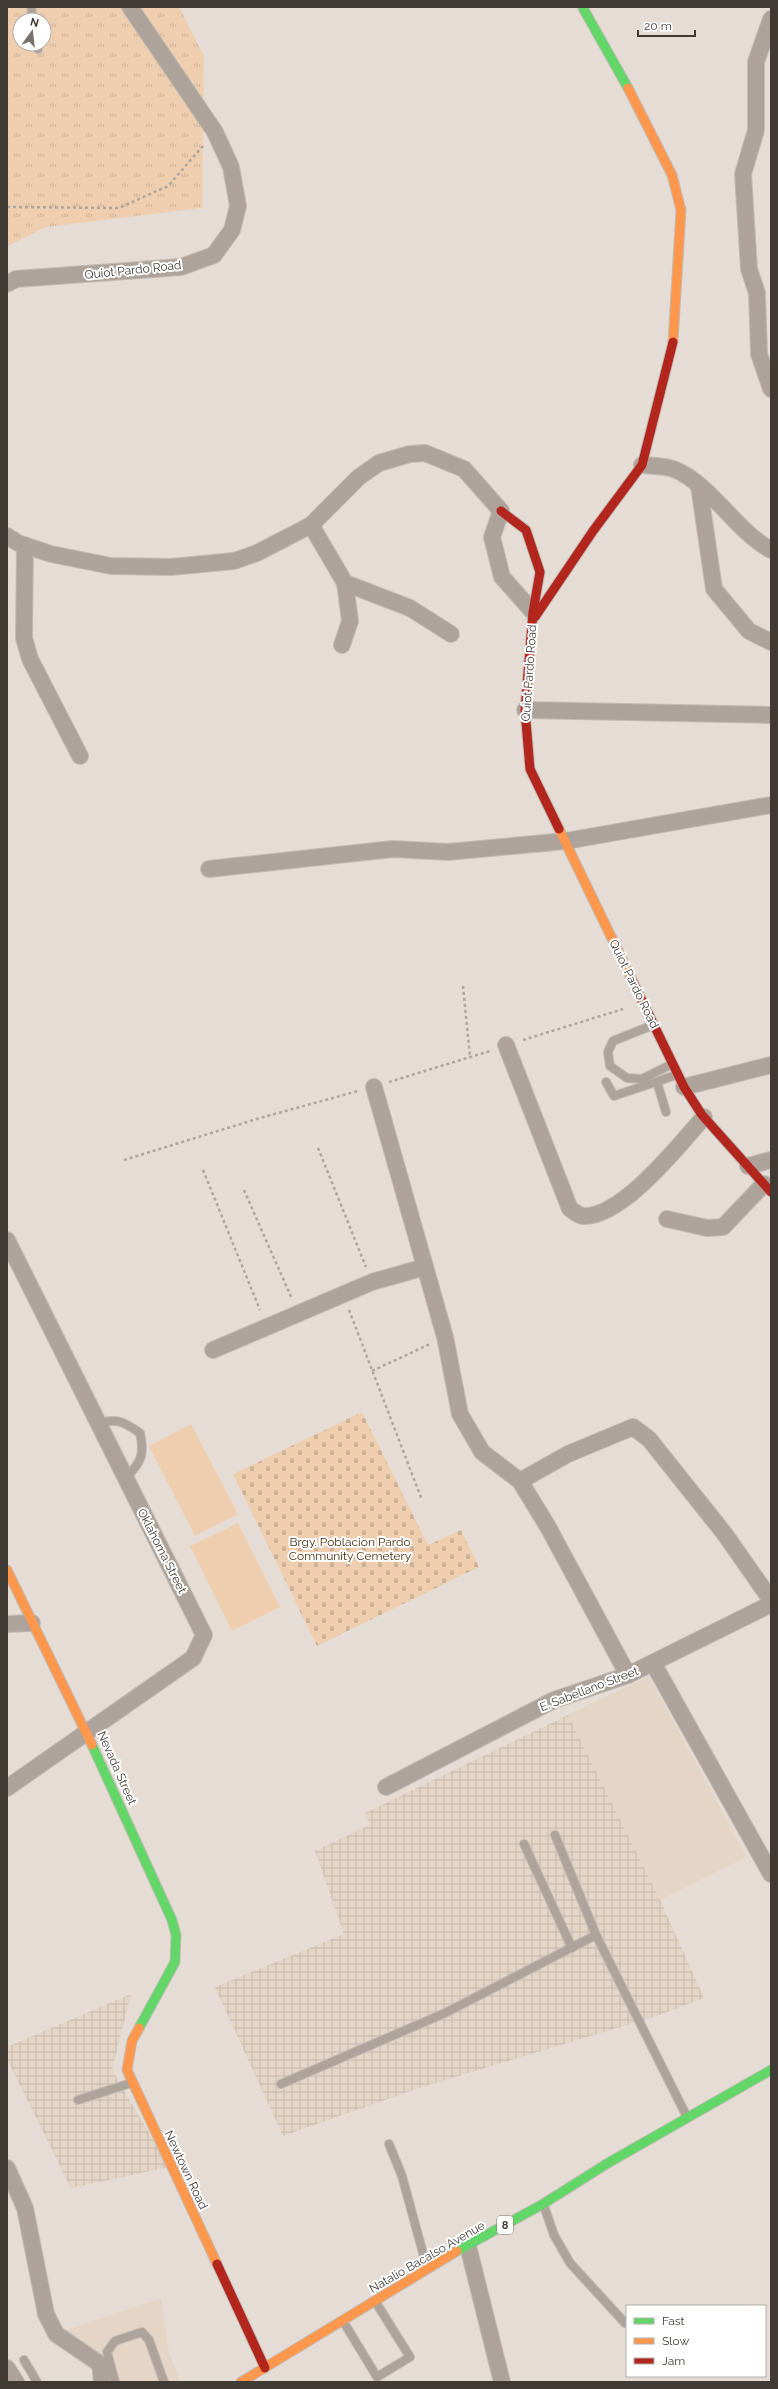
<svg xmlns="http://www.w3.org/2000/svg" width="778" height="2389" font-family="Raleway,sans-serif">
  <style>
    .built { fill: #e4d5c6 }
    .industrial { fill: url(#industrial-grid) }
    .grass { fill: url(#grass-tufts); fill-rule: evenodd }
    .cemetery { fill: url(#cemetery-stones) }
    .pitch { fill: #eeceaf }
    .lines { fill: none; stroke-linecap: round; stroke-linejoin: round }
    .lane-casing { stroke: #c2bcb7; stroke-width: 10 }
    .street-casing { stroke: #c2bcb7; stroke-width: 18 }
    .fast-casing { stroke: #c2bcb7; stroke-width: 11 }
    .slow-casing { stroke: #c2bcb7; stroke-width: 11 }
    .jam-casing { stroke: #c2bcb7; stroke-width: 11 }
    .path { stroke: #aea69e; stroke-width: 2.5; stroke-dasharray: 3 3; stroke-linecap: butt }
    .lane { stroke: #aea39a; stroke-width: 8 }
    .street { stroke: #aea39a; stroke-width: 16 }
    .fast { stroke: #63d668; stroke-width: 9 }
    .slow { stroke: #ff974d; stroke-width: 9 }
    .jam { stroke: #b3261e; stroke-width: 9 }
    .labels { text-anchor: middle; stroke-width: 4; stroke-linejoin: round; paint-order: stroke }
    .shield { fill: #fff; stroke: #797572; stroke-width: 1 }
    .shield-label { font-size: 11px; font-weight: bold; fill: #403a35 }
    .street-label { font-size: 12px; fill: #403a35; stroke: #fff }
    .park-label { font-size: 12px; fill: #4b2e0e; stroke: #fff }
  </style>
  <defs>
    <pattern id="industrial-grid" width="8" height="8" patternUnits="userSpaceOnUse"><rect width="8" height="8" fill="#e4d5c6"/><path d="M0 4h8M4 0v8" fill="none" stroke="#c5b8ab"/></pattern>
    <pattern id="grass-tufts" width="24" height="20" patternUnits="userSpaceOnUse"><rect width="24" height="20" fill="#eeceaf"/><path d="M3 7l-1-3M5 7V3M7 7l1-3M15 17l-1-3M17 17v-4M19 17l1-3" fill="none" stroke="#cdb297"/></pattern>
    <pattern id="cemetery-stones" width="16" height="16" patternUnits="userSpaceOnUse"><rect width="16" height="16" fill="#eeceaf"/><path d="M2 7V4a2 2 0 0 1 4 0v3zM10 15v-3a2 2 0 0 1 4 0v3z" fill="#cdb297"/></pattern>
  </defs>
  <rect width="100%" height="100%" fill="#e5ddd5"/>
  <g class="built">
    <path d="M649 1676 747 1857 660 1900 568 1715Z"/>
    <path d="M161 2298 169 2352 180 2382H106L58 2332Z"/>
  </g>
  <g class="industrial">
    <path d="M568 1715 660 1900 704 1998 657 2016 422 2087 283 2136 215 1987 344 1934 315 1851 370 1825 365 1813Z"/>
    <path d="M131 1994 112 2070 169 2167 71 2188 7 2059V2047Z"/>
  </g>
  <path class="grass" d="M7 7H179L204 56 202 208 46 227 7 246ZM20 20H44V44H20Z"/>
  <path class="cemetery" d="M362 1412 428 1545 461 1530 479 1567 317 1646 233 1474Z"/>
  <g class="pitch">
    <path d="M191 1424 238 1514 195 1536 149 1446Z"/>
    <path d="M238 1523 280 1607 232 1631 190 1546Z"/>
  </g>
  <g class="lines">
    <g class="lane-casing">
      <g id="lane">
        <path d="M31 7 33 20"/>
        <path d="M37 44 38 49"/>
        <path d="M653 1025 613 1041 608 1052 610 1066 627 1078 642 1079 672 1064"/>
        <path d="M606 1082 614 1096 676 1075"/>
        <path d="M657 1082 666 1112"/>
        <path d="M99 1423C118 1418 124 1422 140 1433 145 1455 141 1462 126 1478"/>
        <path d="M555 1835 596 1935 687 2117"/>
        <path d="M524 1844 572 1948"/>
        <path d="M281 2084 445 2013 596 1935"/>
        <path d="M78 2100 131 2083"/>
        <path d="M389 2144 402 2176 427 2268"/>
        <path d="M544 2206 554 2235 570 2263 625 2323"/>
        <path d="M343 2321 377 2377 410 2357 375 2301"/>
        <path d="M24 2360 37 2382"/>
        <path d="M115 2382 107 2352 115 2341 142 2332 149 2340 164 2382"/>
      </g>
    </g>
    <g class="street-casing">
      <g id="street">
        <path d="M771 19 756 62V130L743 174 749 269 757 293 759 354 771 389"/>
        <path d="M7 284 16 279 181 267 214 255 232 230 238 206 231 167 215 132 130 7"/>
        <path d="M642 465C652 466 667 466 676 470 712 486 735 530 771 550"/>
        <path d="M699 486 714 589 749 631 771 642"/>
        <path d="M311 525 345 583 350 621 342 645"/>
        <path d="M7 536 18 543 51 554 111 566 171 567 234 561 257 553 311 525 359 477 379 463 410 454 425 453 464 469 501 511 492 537 502 577 533 612"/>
        <path d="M25 545 24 638 30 659 80 756"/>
        <path d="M345 583 410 608 451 634"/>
        <path d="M525 710 771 715"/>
        <path d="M209 869 393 849 448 852 566 841 771 805"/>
        <path d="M506 1045 570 1209C574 1211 579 1216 583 1216 622 1218 680 1144 704 1117"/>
        <path d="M374 1087 445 1337 460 1414 482 1452 520 1481 548 1527 628 1675"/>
        <path d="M684 1087 771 1065"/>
        <path d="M748 1166 771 1160"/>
        <path d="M667 1219 707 1228 723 1227 764 1184"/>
        <path d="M7 1240 204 1635 193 1658 7 1788"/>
        <path d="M213 1350 372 1282 425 1267"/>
        <path d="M520 1481 568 1454 633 1427 649 1439 724 1533 771 1600"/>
        <path d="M7 1624 32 1623"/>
        <path d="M653 1663 771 1874"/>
        <path d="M386 1787 554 1700 628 1675 771 1604"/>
        <path d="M7 2168 25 2208 46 2314 56 2334 100 2364 102 2382"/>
        <path d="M468 2246 502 2382"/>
        <path d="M7 2368 16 2382"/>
      </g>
    </g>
    <g class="fast-casing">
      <g id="fast">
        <path d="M583 8 628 88"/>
        <path d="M92 1745 172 1920 176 1935 175 1962 139 2028"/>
        <path d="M457 2251 543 2204 608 2163 771 2070"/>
      </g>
    </g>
    <g class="slow-casing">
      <g id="slow">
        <path d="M628 88 672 175 681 210 673 342"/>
        <path d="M559 829 633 982"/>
        <path d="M7 1570 92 1745"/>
        <path d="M139 2028 132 2041 127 2070 217 2264"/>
        <path d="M241 2382 457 2251"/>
      </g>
    </g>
    <g class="jam-casing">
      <g id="jam">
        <path d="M501 511 526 530 540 572 533 612 525 710 530 769 559 829"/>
        <path d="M535 617 593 531 642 465 673 342"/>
        <path d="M633 982 684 1087 702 1115 771 1192"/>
        <path d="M217 2264 265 2368"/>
      </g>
    </g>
    <g class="path">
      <path d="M7 207 119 208 168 186 203 146"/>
      <path d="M463 986 470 1057"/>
      <path d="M523 1040 623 1009"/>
      <path d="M389 1082 490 1051"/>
      <path d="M318 1148 366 1267"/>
      <path d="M124 1160 260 1118 358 1091"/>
      <path d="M203 1170 260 1310"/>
      <path d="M244 1190 292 1299"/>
      <path d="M349 1310 422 1500"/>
      <path d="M372 1371 430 1344"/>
    </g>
    <use href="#lane" class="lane"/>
    <use href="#street" class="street"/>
    <use href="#fast" class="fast"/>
    <use href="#slow" class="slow"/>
    <use href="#jam" class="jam"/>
  </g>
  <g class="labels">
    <rect class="shield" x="497" y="2216" width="16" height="18" rx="3"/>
    <g class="shield-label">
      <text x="505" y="2229">8</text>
    </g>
    <g class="street-label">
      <text transform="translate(133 270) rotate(-6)" y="4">Quiot Pardo Road</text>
      <text transform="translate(529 673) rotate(-86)" y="4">Quiot Pardo Road</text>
      <text transform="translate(634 984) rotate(64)" y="4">Quiot Pardo Road</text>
      <text transform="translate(162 1551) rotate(63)" y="4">Oklahoma Street</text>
      <text transform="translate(589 1689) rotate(-21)" y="4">E. Sabellano Street</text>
      <text transform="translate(117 1768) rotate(66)" y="4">Nevada Street</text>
      <text transform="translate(186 2170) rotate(65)" y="4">Newtown Road</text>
      <text transform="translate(427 2257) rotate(-30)" y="4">Natalio Bacalso Avenue</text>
    </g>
    <g class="park-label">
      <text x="350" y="1546">Brgy. Poblacion Pardo<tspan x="350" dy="14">Community Cemetery</tspan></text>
    </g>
  </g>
  <rect width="778" height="2389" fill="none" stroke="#403a35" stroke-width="16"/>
  <rect x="626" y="2305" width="140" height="72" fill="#ffffff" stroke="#b3b0ae"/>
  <rect x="634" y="2318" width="20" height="6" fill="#63d668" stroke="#b3b0ae"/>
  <text x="662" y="2325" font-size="12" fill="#403a35">Fast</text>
  <rect x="634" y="2338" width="20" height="6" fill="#ff974d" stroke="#b3b0ae"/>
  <text x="662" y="2345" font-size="12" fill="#403a35">Slow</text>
  <rect x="634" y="2358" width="20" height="6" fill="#b3261e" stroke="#b3b0ae"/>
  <text x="662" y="2365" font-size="12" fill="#403a35">Jam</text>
  <g transform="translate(32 32) rotate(15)"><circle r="19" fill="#ffffff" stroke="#b3b0ae"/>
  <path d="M0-3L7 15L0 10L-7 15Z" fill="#7a736d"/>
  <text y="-6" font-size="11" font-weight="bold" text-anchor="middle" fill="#403a35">N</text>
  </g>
  <path d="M638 30v6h57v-6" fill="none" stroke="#403a35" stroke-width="2"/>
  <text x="644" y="30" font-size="12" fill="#403a35" stroke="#ffffff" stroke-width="3" paint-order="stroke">20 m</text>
</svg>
